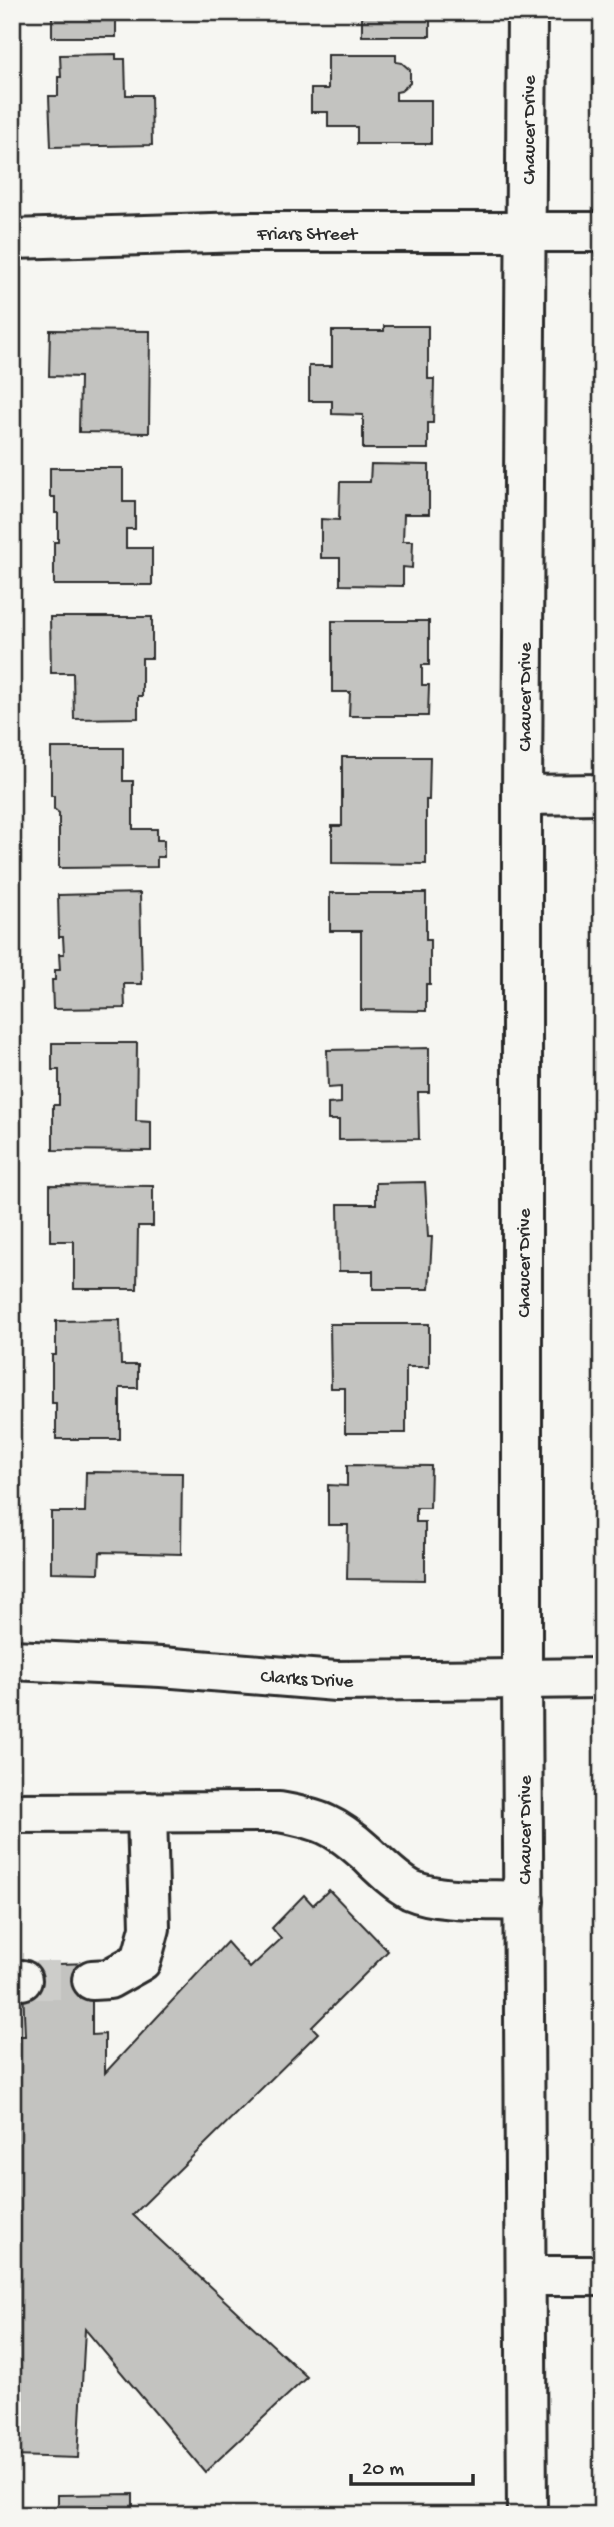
<svg xmlns="http://www.w3.org/2000/svg" width="614" height="2527" font-family="'Gochi Hand',sans-serif">
  <style>
    .building { fill: #c3c3c0; stroke: #2b2b2b; stroke-width: 2 }
    .lines { fill: none; stroke-linecap: round; stroke-linejoin: round }
    .minor-tunnel { stroke: #cdcdca; stroke-width: 38; stroke-dasharray: 38 19; stroke-linecap: butt }
    .minor-casing { stroke: #2b2b2b; stroke-width: 44 }
    .minor { stroke: #f6f6f2; stroke-width: 38 }
    .labels { text-anchor: middle; stroke-width: 6; stroke-linejoin: round; paint-order: stroke }
    .street-label { font-size: 19px; fill: #2b2b2b; stroke: #f6f6f2 }
  </style>
  <rect width="100%" height="100%" fill="#f6f6f2"/>
  <filter id="ink" filterUnits="userSpaceOnUse"><feTurbulence type="fractalNoise" baseFrequency=".0143" numOctaves="2"/><feDisplacementMap in="SourceGraphic" scale="14" xChannelSelector="R" yChannelSelector="G"/><feConvolveMatrix kernelMatrix="1 2 1 2 8 2 1 2 1" color-interpolation-filters="sRGB"/></filter>
  <g filter="url(#ink)">
    <g class="building">
      <rect x="52" y="12" width="64" height="25"/>
      <rect x="362" y="12" width="68" height="24"/>
      <path d="M116 54V59H125L126 95H151L152 145 51 147 49 96H58V77H61L60 55Z"/>
      <path d="M328 55H396V62L402 63 410 70V83L401 91 396 92V100H431V144H357V127H328V112H311V89H328Z"/>
      <path d="M384 326H428V379H434L433 423H428V449H363V415L332 414V401H309V366H332V331H384Z"/>
      <path d="M50 330 150 331 149 433 79 432 80 377 49 376Z"/>
      <path d="M371 464 429 465V514H404L403 541H413L412 568 403 567V586L340 585V558H321V519L339 520 340 482H370Z"/>
      <path d="M50 468H123V502H135V529H126V548H152V585H54V542H58V513H55V497H50Z"/>
      <path d="M50 617H152V658H142V696H138V718L74 719 73 673H51Z"/>
      <path d="M332 621H429V665H422V685H429L428 716H349L350 692H332Z"/>
      <path d="M51 748H123V781H133V829H157V840H164V857H157V867L59 868V813L54 809V796H51Z"/>
      <path d="M342 757H430L429 800H426V864L332 863V826H342Z"/>
      <path d="M140 893 142 984H124L125 1008 53 1009 52 980H55V970H60L59 954H64L63 937H59L58 895Z"/>
      <path d="M330 893H426V940H430V984H426V1011L361 1010V931H330Z"/>
      <path d="M52 1043H137L136 1121 151 1122V1151L53 1150V1105H59V1070H52Z"/>
      <path d="M429 1048V1092H418L419 1139 339 1140V1120H328V1104L341 1103V1087L328 1088 327 1050Z"/>
      <path d="M425 1182 428 1237H432L429 1289H373V1271H339L338 1204H376V1183Z"/>
      <path d="M50 1185 153 1186V1226H138L137 1289H74V1241H50Z"/>
      <path d="M120 1320 121 1365H138V1388H120V1439H56V1403H52V1355H56V1321Z"/>
      <path d="M330 1324H429V1367H406V1433H345V1388H331Z"/>
      <path d="M347 1465 431 1466 430 1508H416V1522H425V1580L347 1579 348 1525H328V1485L347 1486Z"/>
      <path d="M86 1472 182 1473 181 1554 100 1552 99 1573 51 1572V1512H85Z"/>
      <path d="M329 1890 388 1951 312 2027 318 2033 133 2215 307 2377 205 2472 85 2329 78 2458 12 2456V2036H25L22 1965 92 1963V2035L105 2034V2073L227 1942 250 1968 281 1939 272 1928 304 1895 313 1905Z"/>
      <path d="M133 2494V2515H58V2495Z"/>
    </g>
    <g class="lines">
      <path class="minor-tunnel" d="M22 1980H92"/>
      <g class="minor-casing">
        <g id="minor">
          <path d="M527 12 522 795V1677L527 2515"/>
          <path d="M12 239 245 232H602"/>
          <path d="M522 795 602 794"/>
          <path d="M12 1660 161 1667 336 1681 602 1678"/>
          <path d="M12 1813 279 1812C319 1819 335 1825 365 1852 379 1865 394 1881 411 1890 441 1903 491 1899 524 1901"/>
          <path d="M12 1980H22"/>
          <path d="M92 1980 109 1979 141 1961 150 1928 147 1812"/>
          <path d="M526 2276H602"/>
        </g>
      </g>
      <use href="#minor" class="minor"/>
    </g>
  </g>
  <g class="labels">
    <g class="street-label">
      <text transform="translate(527 130) rotate(-90)" y="7">Chaucer Drive</text>
      <text x="307" y="239">Friars Street</text>
      <text transform="translate(523 697) rotate(-90)" y="7">Chaucer Drive</text>
      <text transform="translate(522 1263) rotate(-90)" y="7">Chaucer Drive</text>
      <text transform="translate(307 1677) rotate(3)" y="7">Clarks Drive</text>
      <text transform="translate(523 1830) rotate(-90)" y="7">Chaucer Drive</text>
    </g>
  </g>
  <rect width="614" height="2527" fill="none" stroke="#f6f6f2" stroke-width="42"/>
  <rect x="21" y="21" width="572" height="2485" fill="none" stroke="#2b2b2b" stroke-width="2.5" filter="url(#ink)"/>
  <path d="M351 2474v10h122v-10" fill="none" stroke="#2b2b2b" stroke-width="3.5"/>
  <text x="362" y="2474" font-size="21" fill="#2b2b2b" stroke="#f6f6f2" stroke-width="5" paint-order="stroke">20 m</text>
</svg>
